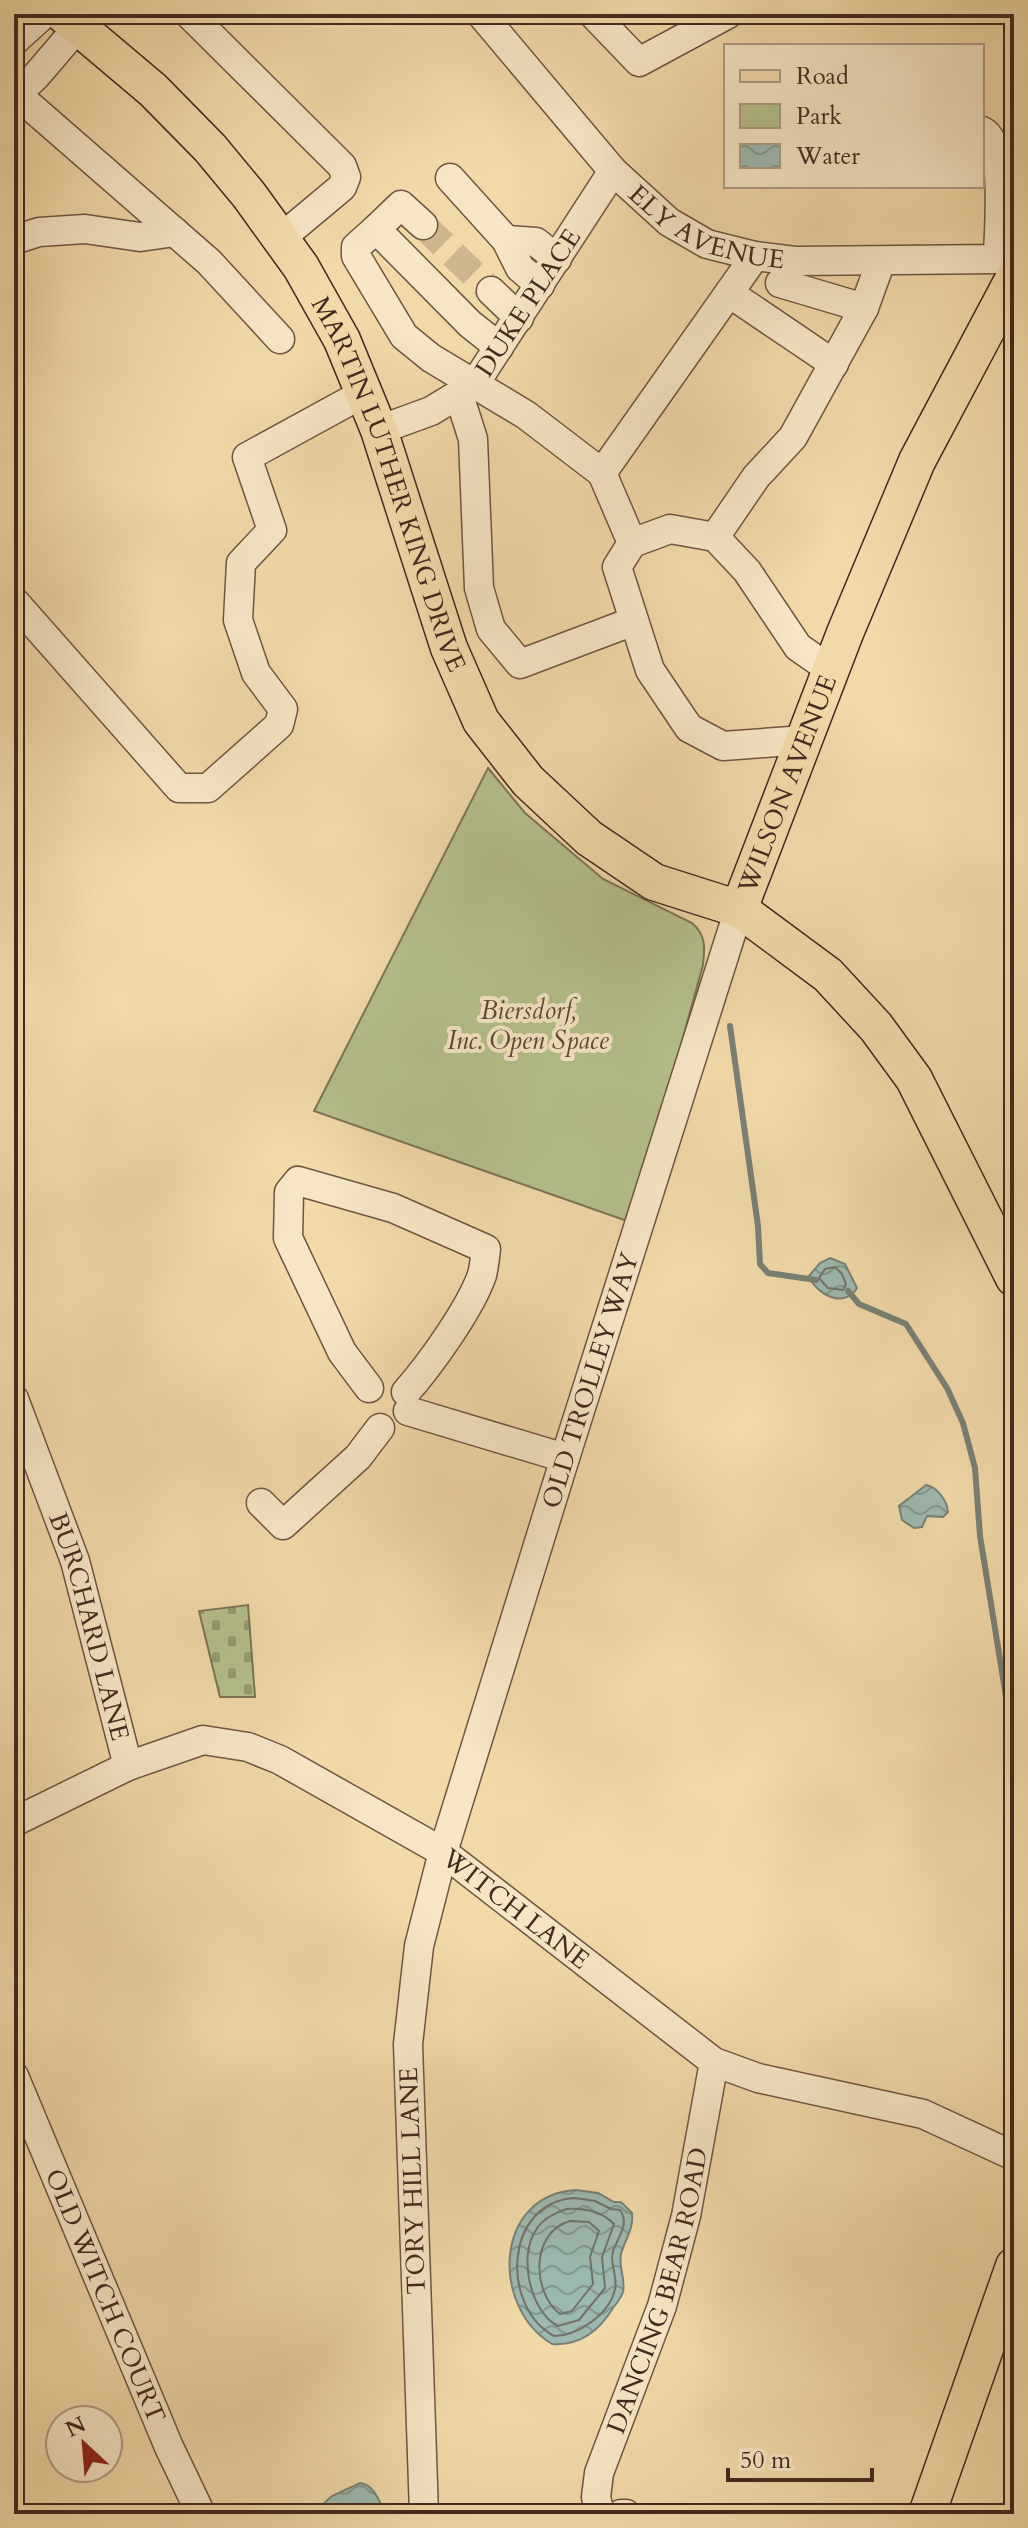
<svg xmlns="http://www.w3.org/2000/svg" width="1028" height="2528" font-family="Cardo,serif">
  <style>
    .cemetery { fill: url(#cemetery-stones); stroke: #7c7555; stroke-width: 2 }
    .park { fill: #b5c08b; stroke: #7c7555; stroke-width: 2 }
    .water { fill: url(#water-waves); stroke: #788076; stroke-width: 2 }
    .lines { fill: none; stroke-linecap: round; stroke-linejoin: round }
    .shore { stroke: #707268; stroke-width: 2 }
    .stream { stroke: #788076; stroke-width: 6 }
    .minor-tunnel { stroke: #ceb68d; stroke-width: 28; stroke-dasharray: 28 14; stroke-linecap: butt }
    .minor-casing { stroke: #6e5641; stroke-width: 31 }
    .major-casing { stroke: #432a1f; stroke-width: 39 }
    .minor { stroke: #f6e6c6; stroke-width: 28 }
    .major { stroke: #f1d9a8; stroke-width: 36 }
    .labels { text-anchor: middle; stroke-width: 8; stroke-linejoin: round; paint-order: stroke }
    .street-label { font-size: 26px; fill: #432a1f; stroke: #f6e6c6 }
    .park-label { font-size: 26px; font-style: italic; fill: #5a4835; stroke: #f6e6c6 }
  </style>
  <defs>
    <pattern id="cemetery-stones" width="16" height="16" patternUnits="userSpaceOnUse" patternTransform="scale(2)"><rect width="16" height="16" fill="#b5c08b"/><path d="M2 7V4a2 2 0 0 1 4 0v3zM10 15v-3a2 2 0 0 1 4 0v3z" fill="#959c71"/></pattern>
    <pattern id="water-waves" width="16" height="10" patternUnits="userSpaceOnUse" patternTransform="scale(2)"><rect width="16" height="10" fill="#9cb9b0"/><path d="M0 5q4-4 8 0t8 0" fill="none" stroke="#81978f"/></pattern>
  </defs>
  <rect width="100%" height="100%" fill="#f1d9a8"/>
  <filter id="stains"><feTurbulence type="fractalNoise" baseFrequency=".0025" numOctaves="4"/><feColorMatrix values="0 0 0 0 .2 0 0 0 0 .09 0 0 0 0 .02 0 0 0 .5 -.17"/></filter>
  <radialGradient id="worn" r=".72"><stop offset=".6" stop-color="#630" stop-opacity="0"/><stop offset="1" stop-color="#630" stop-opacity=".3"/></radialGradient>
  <path class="cemetery" d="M248 1605 255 1697H220L199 1611Z"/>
  <path class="park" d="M488 768 525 813 603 879 692 923C706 935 705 947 703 965L679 1052 627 1221 314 1111Z"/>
  <g class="water">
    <path d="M830 1258 845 1264 857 1288C845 1309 816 1295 809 1276L820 1263Z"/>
    <path d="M926 1485C937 1487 947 1500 948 1512L943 1517 927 1516 922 1527 914 1528 902 1520 899 1506Z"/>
    <path d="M576 2190 598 2193 614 2202H621L632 2213C634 2229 625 2239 621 2254 618 2266 626 2279 623 2292 621 2298 617 2303 613 2308 599 2331 579 2346 552 2344 491 2308 493 2195 576 2190Z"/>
    <path d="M360 2483C375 2485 379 2502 386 2514H312L332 2496Z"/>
  </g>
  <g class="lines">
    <g class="shore">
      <path d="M835 1267 842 1274 846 1284 843 1290 828 1288 819 1278 825 1269Z"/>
      <path d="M575 2198 595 2201 611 2209 620 2210C630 2224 618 2237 613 2251 609 2263 618 2276 615 2289 610 2313 579 2336 554 2336 501 2308 503 2202 575 2198Z"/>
      <path d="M567 2209C584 2208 602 2212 614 2224L602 2257 605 2288 579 2320 558 2326C530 2312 518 2256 536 2230 542 2219 556 2212 567 2209Z"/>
      <path d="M570 2221 589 2222 599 2231 590 2257 593 2284 572 2311 560 2314C531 2291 531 2232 570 2221Z"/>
    </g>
    <g class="stream">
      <path d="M730 1026 758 1226 760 1264 768 1273 816 1280"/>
      <path d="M848 1291 859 1304 906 1324 947 1388 963 1423 975 1468 980 1536 1014 1746"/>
    </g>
    <path class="minor-tunnel" d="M423 225 491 291"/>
    <g class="minor-casing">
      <g id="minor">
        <path d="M189 14 342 166 346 177 342 187 281 238"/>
        <path id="s1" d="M481 14 613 171 669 222 707 244 755 256 795 261 998 259 1014 254"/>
        <path d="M593 14 639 62 728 14"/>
        <path d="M14 41 44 14"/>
        <path d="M14 90H21L36 76 89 14"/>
        <path d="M14 92 209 262 280 339"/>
        <path d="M982 131C1008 142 998 232 998 259"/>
        <path d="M450 178 506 240 520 268 540 285"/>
        <path d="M376 229 401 205 423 225"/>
        <path d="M14 240 39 232 85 229 140 237 175 232"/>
        <path d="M506 240 536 242 557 259"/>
        <path d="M780 283 864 308"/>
        <path d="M491 291 519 318"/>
        <path d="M729 293 834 364"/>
        <path d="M499 347 470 324 376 229 356 247V256L404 336 431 358 526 415 602 473"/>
        <path d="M459 395 473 439 479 588 491 629 520 664 634 621"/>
        <path id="s2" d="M379 430 431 411 474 385 613 171"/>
        <path d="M715 537 756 477 793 437 864 308 881 261"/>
        <path d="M632 543 602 473 755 256"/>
        <path d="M14 601 179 788H208L279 725 283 709 256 673 238 620 241 563 272 530 247 457 364 393"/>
        <path d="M804 740 723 746 689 728 650 670 617 567 632 543 670 529 715 537 747 571 798 647 831 670"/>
        <path d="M369 1388 342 1352 288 1238 289 1192 298 1181 393 1208 486 1249C485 1258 484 1267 482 1275 470 1309 430 1365 406 1392"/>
        <path id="s3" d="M14 1399 75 1561 128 1766"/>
        <path d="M408 1411 565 1458"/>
        <path d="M261 1503 283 1525 358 1457 380 1428"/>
        <path id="s4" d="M14 1822 128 1766 203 1740 248 1747 280 1760 443 1852 714 2062 758 2078 923 2114 1014 2156"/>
        <path id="s5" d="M14 2076 169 2447 201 2514"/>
        <path id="s6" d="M424 2514 408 2044 419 1946 443 1852 565 1458 739 909"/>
        <path id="s7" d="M600 2514 596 2497 599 2473 662 2306 686 2216 714 2062"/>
        <path d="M621 2514H626"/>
      </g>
    </g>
    <g class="major-casing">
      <g id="major">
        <path id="s8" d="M63 14 153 90 210 148 249 195 301 267 342 340 379 430 449 648 481 721 528 781 589 838 654 882 739 909 828 975 876 1027 914 1079 1014 1278"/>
        <path id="s9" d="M739 909 845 633 917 461 1014 278"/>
        <path d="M927 2514 1014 2266"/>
      </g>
    </g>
    <use href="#minor" class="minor"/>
    <use href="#major" class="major"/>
  </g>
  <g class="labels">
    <g class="street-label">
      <text dy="9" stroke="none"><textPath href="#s1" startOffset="318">ELY AVENUE</textPath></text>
      <text dy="9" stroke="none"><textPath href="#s2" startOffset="204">DUKE PLACE</textPath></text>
      <text dy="9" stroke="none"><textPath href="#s8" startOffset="584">MARTIN LUTHER KING DRIVE</textPath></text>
      <text dy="9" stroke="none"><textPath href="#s9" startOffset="134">WILSON AVENUE</textPath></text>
      <text dy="9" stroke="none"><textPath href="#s6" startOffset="1160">OLD TROLLEY WAY</textPath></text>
      <text dy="9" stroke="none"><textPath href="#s3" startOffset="240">BURCHARD LANE</textPath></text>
      <text dy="9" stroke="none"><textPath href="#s4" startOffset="566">WITCH LANE</textPath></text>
      <text transform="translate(412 2181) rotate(-92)" y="9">TORY HILL LANE</text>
      <text dy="9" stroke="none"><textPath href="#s7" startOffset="234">DANCING BEAR ROAD</textPath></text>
      <text dy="9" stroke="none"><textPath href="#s5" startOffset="238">OLD WITCH COURT</textPath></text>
    </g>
    <g class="park-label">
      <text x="528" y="1019">Biersdorf,<tspan x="528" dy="30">Inc. Open Space</tspan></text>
    </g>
  </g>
  <rect width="1028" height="2528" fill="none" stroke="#f1d9a8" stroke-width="48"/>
  <rect x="16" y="16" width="996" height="2496" fill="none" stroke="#432a1f" stroke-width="4"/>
  <rect x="24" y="24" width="980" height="2480" fill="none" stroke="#432a1f" stroke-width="2"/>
  <rect x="724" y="44" width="260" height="144" fill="#f6e6c6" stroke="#ae9b83" stroke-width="2"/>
  <rect x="740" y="70" width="40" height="12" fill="#f1d9a8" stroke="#ae9b83" stroke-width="2"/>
  <text x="796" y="84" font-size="24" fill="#432a1f">Road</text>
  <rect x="740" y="104" width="40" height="24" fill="#b5c08b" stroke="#ae9b83" stroke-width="2"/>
  <text x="796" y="124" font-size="24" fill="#432a1f">Park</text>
  <rect x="740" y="144" width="40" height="24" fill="url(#water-waves)" stroke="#ae9b83" stroke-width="2"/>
  <text x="796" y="164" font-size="24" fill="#432a1f">Water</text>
  <g transform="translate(84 2444) rotate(334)"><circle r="38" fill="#f6e6c6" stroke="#ae9b83" stroke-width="2"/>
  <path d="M0-6L14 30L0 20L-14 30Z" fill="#8f2418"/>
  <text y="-12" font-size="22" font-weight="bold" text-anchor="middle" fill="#432a1f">N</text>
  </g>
  <path d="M728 2468v12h144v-12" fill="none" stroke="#432a1f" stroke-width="4"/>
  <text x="740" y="2468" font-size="24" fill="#432a1f" stroke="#f6e6c6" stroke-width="6" paint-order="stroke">50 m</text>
  <rect width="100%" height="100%" filter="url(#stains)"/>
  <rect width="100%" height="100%" fill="url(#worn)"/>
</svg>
